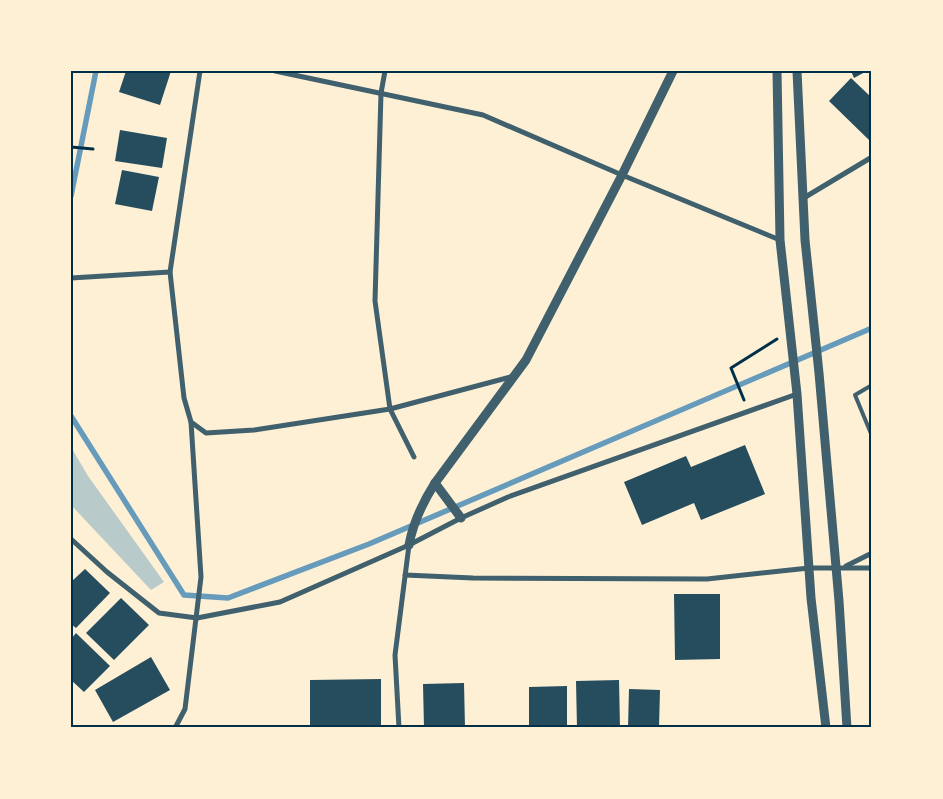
<svg xmlns="http://www.w3.org/2000/svg" width="943" height="799" font-family="'Asap Condensed',sans-serif">
  <style>
    .green { fill: #b9caca }
    .lines { fill: none; stroke-linecap: round; stroke-linejoin: round }
    .stream { stroke: #669bbc; stroke-width: 5.5 }
    .building { fill: #264d5e }
    .path { stroke: #003049; stroke-width: 3 }
    .service { stroke: #3f606c; stroke-width: 4 }
    .minor { stroke: #3f606c; stroke-width: 5 }
    .tertiary { stroke: #3f606c; stroke-width: 9 }
    .neatline { fill: none; stroke: #003049; stroke-width: 2 }
  </style>
  <rect width="100%" height="100%" fill="#fdf0d5"/>
  <path class="green" d="M71 447 88 476 164 582 151 590 71 505Z"/>
  <g class="lines">
    <g class="stream">
      <path d="M71 196 96 71"/>
      <path d="M71 416 184 595 228 598 369 544 872 328"/>
    </g>
  </g>
  <g class="building">
    <path d="M126 71H171L160 105 119 92Z"/>
    <path d="M851 71H867L854 78Z"/>
    <path d="M851 78 872 98V137L869 140 829 101Z"/>
    <path d="M120 130 167 138 162 168 115 161Z"/>
    <path d="M122 170 159 177 152 211 115 204Z"/>
    <path d="M745 445 765 494 701 520 694 503 642 525 624 482 686 456 691 467Z"/>
    <path d="M85 569 110 593 76 628 71 624V582Z"/>
    <path d="M674 594H720V659L675 660Z"/>
    <path d="M121 598 149 625 114 660 86 633Z"/>
    <path d="M76 633 110 666 84 692 71 680V639Z"/>
    <path d="M151 657 170 690 113 722 95 690Z"/>
    <path d="M381 679V728H310V680Z"/>
    <path d="M619 680 620 728H577L576 681Z"/>
    <path d="M464 683 465 728H424L423 684Z"/>
    <path d="M567 686V728H529V687Z"/>
    <path d="M629 689 660 690 659 728H628Z"/>
  </g>
  <g class="lines">
    <g class="path">
      <path d="M71 147 93 149"/>
      <path d="M744 400 731 368 777 339"/>
    </g>
    <path class="service" d="M872 385 855 395 872 436"/>
    <g class="minor">
      <path d="M200 71 170 272 184 398 191 422 206 433 254 430 390 409 514 376"/>
      <path d="M275 71 483 115 622 175 780 240"/>
      <path d="M385 71 381 93 375 301 390 409 414 457"/>
      <path d="M802 199 872 157"/>
      <path d="M71 278 170 272"/>
      <path d="M71 539 107 572 159 613 197 618 280 602 409 545 461 518 508 497 797 394"/>
      <path d="M846 566 872 553"/>
      <path d="M405 575 473 578 707 579 809 568H872"/>
      <path d="M175 728 185 709 201 577 191 422"/>
      <path d="M399 728 395 655 409 545"/>
    </g>
    <g class="tertiary">
      <path d="M777 71 780 240 797 394 811 598 826 728"/>
      <path d="M797 71 805 240 819 373 839 601 847 728"/>
      <path d="M461 518 435 483 526 360 622 175 673 71"/>
      <path d="M409 545C413 522 423 502 435 483"/>
    </g>
  </g>
  <rect width="943" height="799" fill="none" stroke="#fdf0d5" stroke-width="145"/>
  <rect x="72" y="72" width="798" height="654" class="neatline"/>
</svg>
